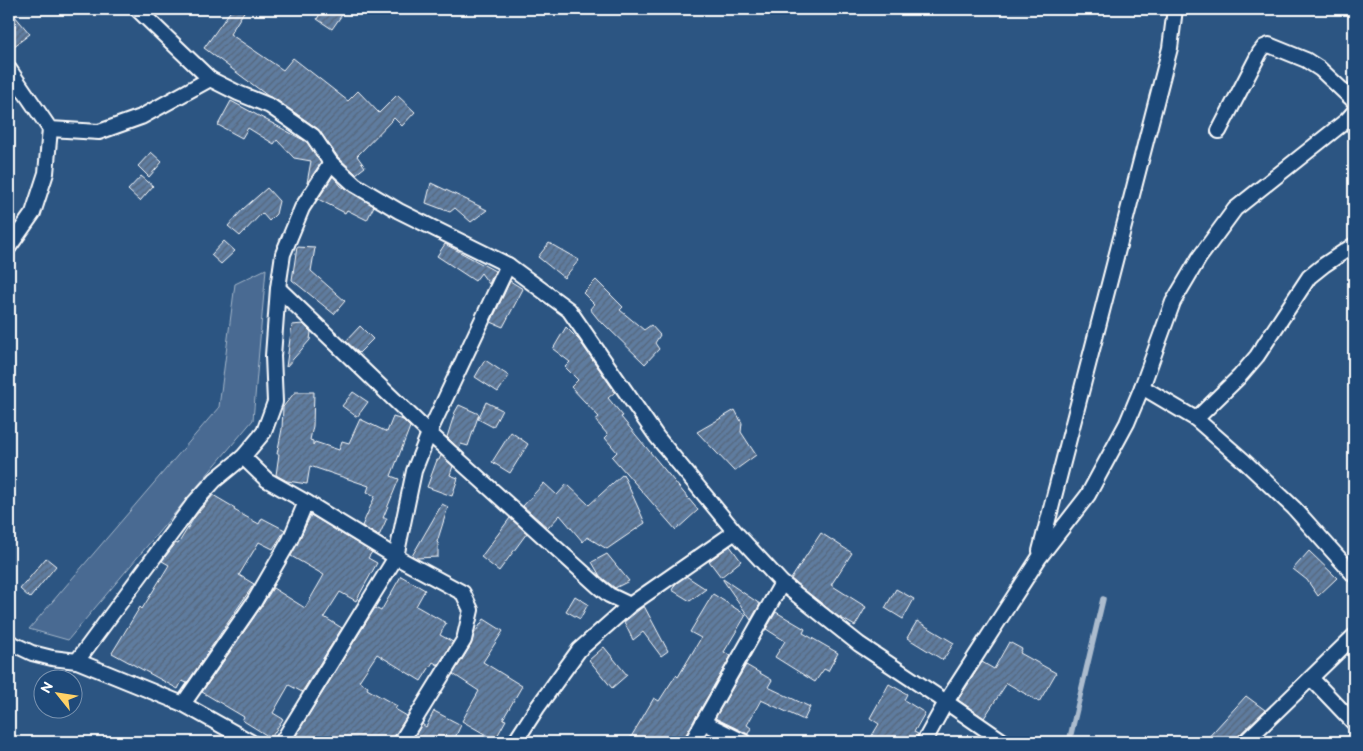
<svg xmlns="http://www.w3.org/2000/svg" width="1363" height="751" font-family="'Balsamiq Sans',sans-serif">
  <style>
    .park { fill: #486b92; stroke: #a4b5c8 }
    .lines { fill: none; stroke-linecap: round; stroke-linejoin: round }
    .stream { stroke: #acbcce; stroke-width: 5.5 }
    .building { fill: url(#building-hatch); stroke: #fff }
    .minor-casing { stroke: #fff; stroke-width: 18 }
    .minor { stroke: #1f4a7a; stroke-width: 14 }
  </style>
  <defs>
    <pattern id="building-hatch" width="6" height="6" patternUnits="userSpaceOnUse" patternTransform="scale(1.25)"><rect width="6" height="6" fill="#5e7c9f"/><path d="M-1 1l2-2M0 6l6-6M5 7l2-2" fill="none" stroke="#56667a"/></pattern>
  </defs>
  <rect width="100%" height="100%" fill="#2c5582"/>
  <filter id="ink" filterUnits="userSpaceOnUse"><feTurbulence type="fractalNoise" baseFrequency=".02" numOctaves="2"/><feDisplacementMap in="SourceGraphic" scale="10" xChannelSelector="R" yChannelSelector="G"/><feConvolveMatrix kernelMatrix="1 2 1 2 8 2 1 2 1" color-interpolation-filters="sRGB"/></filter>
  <g filter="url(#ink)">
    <path class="park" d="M266 269 253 420 68 640 29 629 219 407 235 284Z"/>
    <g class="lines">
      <path class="stream" d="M1069 742 1103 599"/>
    </g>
    <g class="building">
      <path d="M9 9 30 34 9 50Z"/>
      <path d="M232 9 245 10 230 34 283 70 293 58 348 101 358 91 379 113 397 95 415 112 402 126 394 118 357 156 365 167 356 174 338 157 318 129 275 99 268 96 204 48Z"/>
      <path d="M323 9H346L332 29 317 19Z"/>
      <path d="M231 101 307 142 321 163 307 183 311 161 294 158 277 140 274 144 248 128 242 138 218 125Z"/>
      <path d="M151 152 162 162 149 177 138 166Z"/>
      <path d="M141 176 153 186 140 201 128 190Z"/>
      <path d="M333 176 341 186 374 206 367 220 347 210 345 213 318 199Z"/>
      <path d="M431 183 467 200 487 210 471 222 455 208 450 212 426 203Z"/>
      <path d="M267 188 279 201 276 214 269 221 262 213 240 236 228 226 243 209Z"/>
      <path d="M224 241 235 251 221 264 211 255Z"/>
      <path d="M549 243 579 260 564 278 538 257Z"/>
      <path d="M445 244 495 271 489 284 481 273 475 281 437 256Z"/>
      <path d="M297 247 315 248 311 271 345 301 334 314 292 280Z"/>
      <path d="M596 280 623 307 620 310 644 330 651 325 660 335 655 343 659 349 645 364 603 323 602 324 590 309 594 304 583 293Z"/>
      <path d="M510 281 523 289 503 327 491 322Z"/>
      <path d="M303 324 311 332 310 340 286 367 292 325Z"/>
      <path d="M360 326 373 339 359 353 346 341Z"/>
      <path d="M566 327 579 340 615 392 608 398 623 416 621 417 698 510 676 530 612 457 617 452 605 438 608 435 595 420 599 417 571 387 578 380 565 367 570 362 553 349Z"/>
      <path d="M485 360 509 376 498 392 475 377Z"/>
      <path d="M295 392H314L313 426 310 440 313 441V445L315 442 339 450 342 441 349 443 360 419 387 432 393 417 403 420 410 427 391 476 399 479 383 518H387L379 536 362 526 375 496 367 492 369 486 310 466 307 484 287 481 276 475 279 454H277L282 429 283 407Z"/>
      <path d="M353 392 368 402 357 417 342 406Z"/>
      <path d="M486 402 502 410 493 427 478 419Z"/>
      <path d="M459 405 479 414 468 446 461 444 459 449 447 437 455 412Z"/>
      <path d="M735 410 742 423 741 432 756 455 734 471 697 432Z"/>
      <path d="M511 432 528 444 510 473 492 462Z"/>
      <path d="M441 455 453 466 450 475 458 478 452 496 427 487 437 460H439Z"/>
      <path d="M623 474 645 523 607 549 587 537 583 542 560 515 548 528 523 506 544 483 557 495 567 484 589 505Z"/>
      <path d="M213 495 235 508 234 510 259 524 262 518 285 530 273 549 259 542 239 575 254 584 187 683 182 681 178 689 112 653 140 607 142 609 169 565 162 561 176 543 178 544 194 518Z"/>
      <path d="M442 504 448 507 437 542 438 543V557L416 558 412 556Z"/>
      <path d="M311 515 372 552 368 558 377 563 356 601 340 592 324 617 342 628 302 692 289 685 273 713 283 719 271 738 242 720 244 717 202 692 261 607 273 588 305 608 324 575 291 556Z"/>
      <path d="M510 518 527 533 499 571 481 557Z"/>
      <path d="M821 533 852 553 831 585 866 607 855 626 836 615 791 579Z"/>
      <path d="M730 546 741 561 721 577 709 561Z"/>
      <path d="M1309 551 1337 578 1318 596 1307 580 1293 569Z"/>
      <path d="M607 554 629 581 615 588 600 576 592 562Z"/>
      <path d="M46 558 56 566 30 598 20 589Z"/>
      <path d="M401 576 425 590 416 606 446 623 440 635 453 642 438 665 433 662 421 681 377 654 359 681 368 687 367 689 397 706 395 709 407 716 394 737 392 742H308L296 735 375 608 381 611Z"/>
      <path d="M686 576 706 589 690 601 672 590 676 583Z"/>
      <path d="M723 579 760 604 751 620 723 580Z"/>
      <path d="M896 589 914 599 903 619 885 608Z"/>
      <path d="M713 594 746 615 724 652 731 656 684 738 683 742H628L654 698 659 701 676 675 678 677 701 638 690 632Z"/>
      <path d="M575 596 588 604 580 619 566 611Z"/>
      <path d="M644 606 668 651 661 656 643 632 633 640 624 622Z"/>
      <path d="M776 612 805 629 803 633 838 653 828 671 824 669 815 682 775 657 785 641 766 629Z"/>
      <path d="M484 619 503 631 483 662 522 686 503 719 506 720 495 740 462 721 479 691 453 674 471 645 474 634Z"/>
      <path d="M917 621 954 643 943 660 907 638Z"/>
      <path d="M1009 642 1022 649 1020 653 1056 673 1039 702 1007 683 984 718 958 700 982 662 994 669Z"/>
      <path d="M604 647 627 675 612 688 589 660Z"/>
      <path d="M746 665 772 680 768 687 810 707 804 720 761 700 747 725 751 728 748 734 715 718Z"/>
      <path d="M889 684 907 694 904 700 925 713 914 732 918 734 915 742H868L879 724 870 718Z"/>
      <path d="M1246 696 1265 710 1232 742H1204Z"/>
      <path d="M434 711 461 725 453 742H411L422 724 426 727Z"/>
    </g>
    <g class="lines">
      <g class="minor-casing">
        <g id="minor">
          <path d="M137 9 210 79 238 93 270 106 313 136 331 163 355 185 399 211 508 265 569 310 657 437 735 532 782 583 859 644 946 702 1004 742"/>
          <path d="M9 69 50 129 46 173 33 213 9 247"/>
          <path d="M50 129 99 132 141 117 210 79"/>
          <path d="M1219 131 1260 52 1264 47 1269 45 1306 60 1320 69 1354 101"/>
          <path d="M278 288 429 433 598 586 609 595 630 605"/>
          <path d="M1142 387 1196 419 1244 461 1294 508 1354 575"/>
          <path d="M1196 419 1239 377 1257 356 1309 277 1324 265 1354 245"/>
          <path d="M243 457 267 480 306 502 396 557 463 593 471 610 464 640 401 742"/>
          <path d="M1040 551 1170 48 1175 9"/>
          <path d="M9 642 32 653 52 658 77 661 183 704 251 742"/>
          <path d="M77 661 194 503 215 480 243 457 264 432 275 402 273 356 278 288 283 254 302 208 331 163"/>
          <path d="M1312 679 1354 723"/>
          <path d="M183 704 254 602 290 540 306 502"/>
          <path d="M703 722 744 742"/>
          <path d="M282 742 396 557 414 471 429 433 508 265"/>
          <path d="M515 742 537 708 579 650 630 605 735 532"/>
          <path d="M692 742 782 583"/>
          <path d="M924 742 946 702 1039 558 1088 495 1127 423 1142 387 1173 302 1199 258 1235 209 1347 120 1354 112"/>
          <path d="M1245 742 1354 636"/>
        </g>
      </g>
      <use href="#minor" class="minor"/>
    </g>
  </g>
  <rect width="1363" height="751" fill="none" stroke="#1f4a7a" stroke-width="30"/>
  <rect x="15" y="15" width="1333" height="721" fill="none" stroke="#fff" stroke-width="2" filter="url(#ink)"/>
  <g transform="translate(58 694) rotate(300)"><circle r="24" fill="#1f4a7a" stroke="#7992af"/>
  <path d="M0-4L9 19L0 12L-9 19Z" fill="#ffd166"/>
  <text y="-8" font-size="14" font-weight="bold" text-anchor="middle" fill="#ffffff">N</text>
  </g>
</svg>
